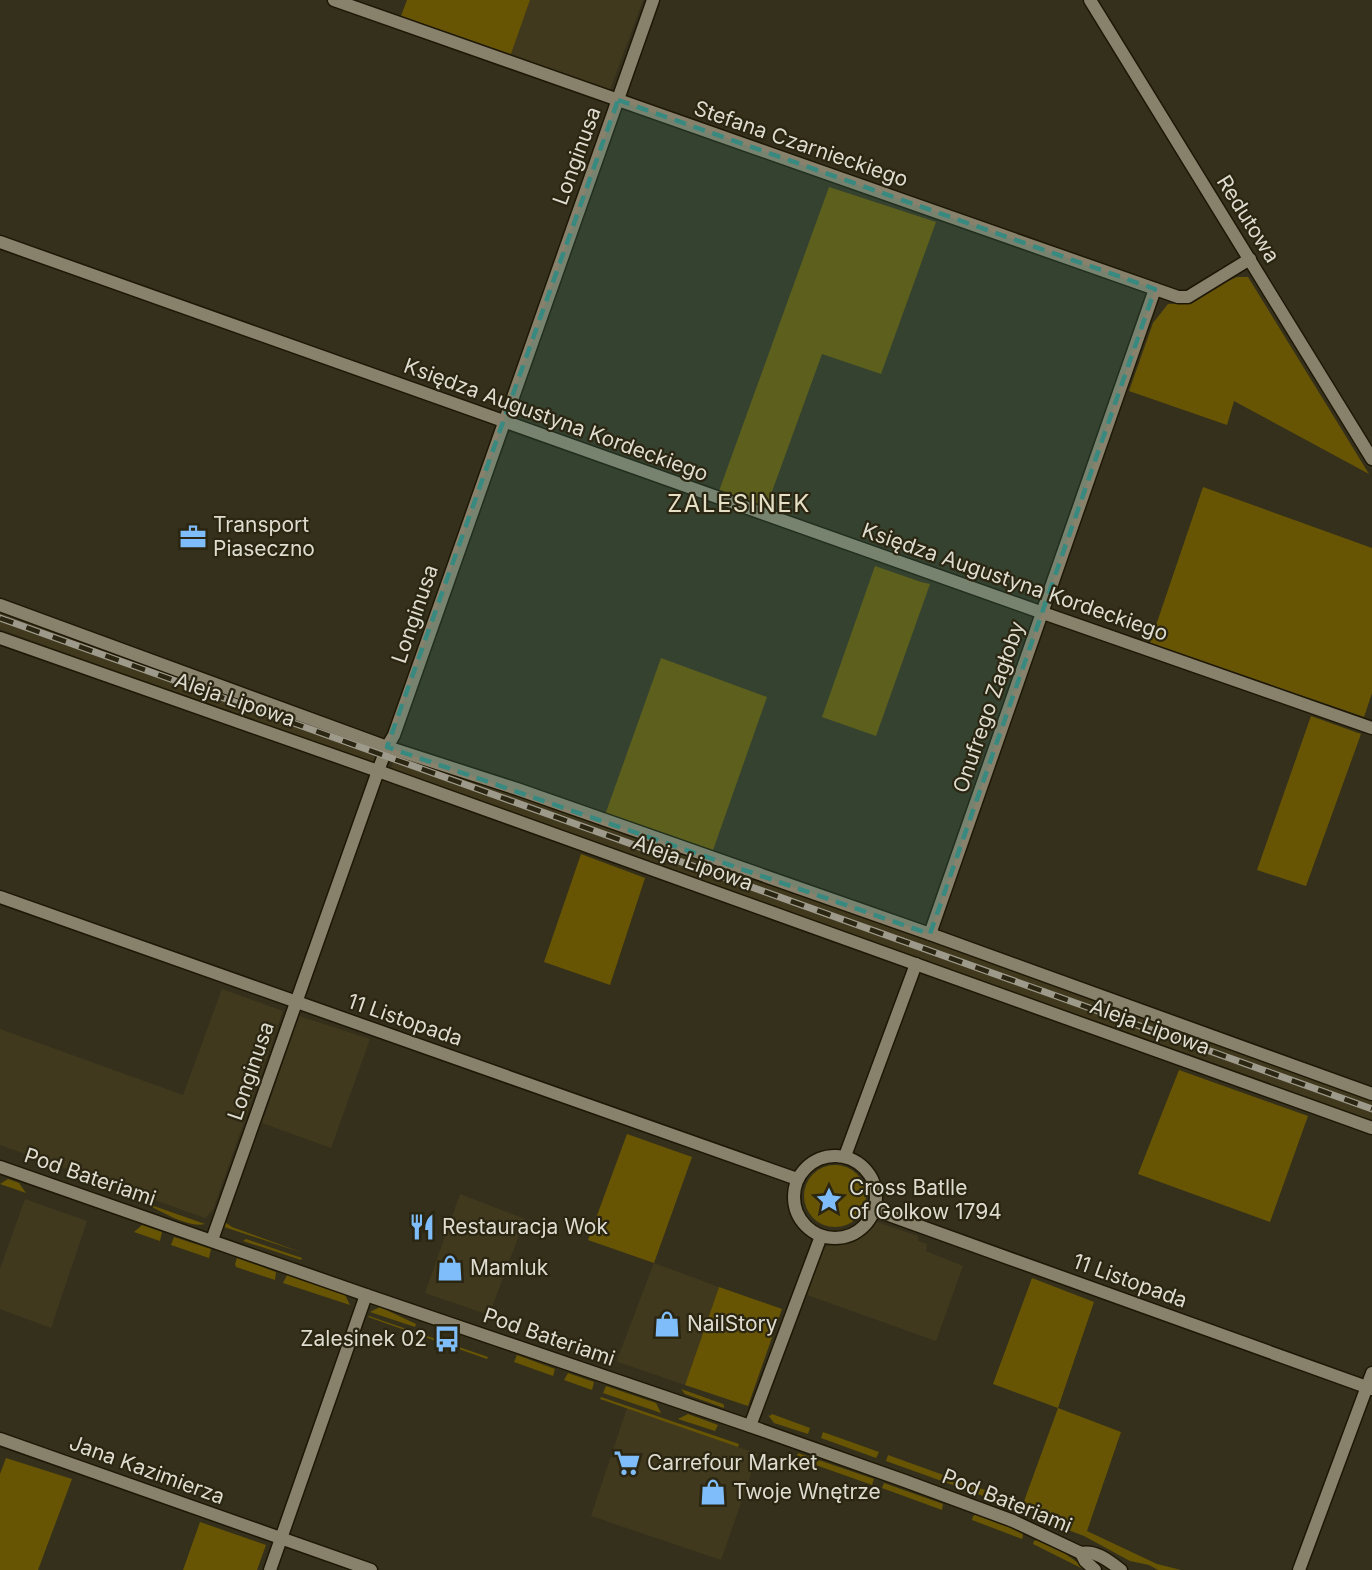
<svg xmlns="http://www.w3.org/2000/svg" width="1372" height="1570" font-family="Inter,sans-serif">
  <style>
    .built { fill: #41391e }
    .green { fill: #675503 }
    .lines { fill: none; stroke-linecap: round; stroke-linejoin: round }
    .minor-casing { stroke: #1d1705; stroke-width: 15 }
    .tertiary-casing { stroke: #1d1705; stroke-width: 15 }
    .minor { stroke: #88816b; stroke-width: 12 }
    .tertiary { stroke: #88816b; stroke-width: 12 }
    .rail-casing { stroke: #9d9a8b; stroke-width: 7 }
    .rail { stroke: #2b2612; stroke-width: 4.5; stroke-dasharray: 14; stroke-linecap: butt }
    .marked { fill: #388a81; fill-opacity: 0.2; stroke: #388a81; stroke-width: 4.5; stroke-dasharray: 12 8; stroke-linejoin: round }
    .labels { text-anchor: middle; stroke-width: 4.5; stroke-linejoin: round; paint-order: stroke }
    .street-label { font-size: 21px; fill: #dedbcf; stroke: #2b2612 }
    .poi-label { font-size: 21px; fill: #dedbcf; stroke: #2b2612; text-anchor: start }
    .quarter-label { font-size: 24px; letter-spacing: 1.5px; fill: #e5dfc6; stroke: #2b2612 }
  </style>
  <rect width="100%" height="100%" fill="#35301c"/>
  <g class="built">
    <path d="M530 0H643L610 90 511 54Z"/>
    <path d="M0 609 380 748 375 765 0 629Z"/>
    <path d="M396 753 1372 1098V1120L391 769Z"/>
    <path d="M222 989 283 1011 213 1210 205 1218 0 1145V1029L183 1095Z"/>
    <path d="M299 1016 370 1039 331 1148 262 1123Z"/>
    <path d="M460 1194 525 1219 489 1315 425 1293Z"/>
    <path d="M25 1199 87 1221 51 1328 0 1309V1269Z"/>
    <path d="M874 1221 918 1236V1241L927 1244 926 1251 963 1266 936 1341 807 1295 824 1247 851 1241 860 1235Z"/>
    <path d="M654 1263 719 1287 685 1385 618 1362 617 1360Z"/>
    <path d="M627 1408 758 1454 721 1560 591 1516Z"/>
  </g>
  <g class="green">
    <path d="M407 0H530L511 54 401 16Z"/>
    <path d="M829 187 936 222 881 374 822 354 766 508 719 491Z"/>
    <path d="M1237 277H1248L1369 474 1234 401 1227 425 1129 391 1153 323 1168 304 1189 303 1225 282Z"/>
    <path d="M1203 487 1372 548V693L1364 717 1150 643Z"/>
    <path d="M875 566 921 582 930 584 876 736 822 717Z"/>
    <path d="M661 658 767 697 712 853 605 815Z"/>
    <path d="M1311 716 1361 734 1306 886 1257 870Z"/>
    <path d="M581 854 645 878 610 985 544 962Z"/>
    <path d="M1179 1070 1308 1116 1270 1222 1138 1174Z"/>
    <path d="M627 1134 692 1157 654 1263 588 1240Z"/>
    <circle cx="835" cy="1196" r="31"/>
    <path d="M8 1179 19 1183 26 1193 0 1184Z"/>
    <path d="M151 1205 205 1224C190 1228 166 1214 152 1207Z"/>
    <path d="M225 1222 232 1227 303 1253 224 1227Z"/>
    <path d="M142 1225 162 1232 160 1241 134 1232Z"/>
    <path d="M174 1237 211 1249 209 1258 171 1245Z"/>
    <path d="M246 1239 302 1258 301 1260 243 1241Z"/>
    <path d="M237 1258 276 1272 275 1280 236 1267 235 1264Z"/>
    <path d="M287 1275 345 1295 350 1305 283 1283Z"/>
    <path d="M1032 1278 1094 1302 1058 1408 1121 1432 1087 1531 1157 1564 1181 1570H1158L1149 1565 1130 1561 1084 1536 1034 1517 1037 1509 1023 1504 1058 1408 993 1384Z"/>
    <path d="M719 1287 782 1309 748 1406 685 1385Z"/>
    <path d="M380 1307 416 1324 415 1327 370 1312Z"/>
    <path d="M369 1316 488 1357 487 1359 368 1317Z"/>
    <path d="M517 1355 555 1369 553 1376 514 1362Z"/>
    <path d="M568 1373 594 1382 592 1390 564 1380Z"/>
    <path d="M606 1386 656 1403 661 1413 603 1393Z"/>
    <path d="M681 1389 723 1404 724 1406V1408L685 1394Z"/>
    <path d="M601 1397 739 1444 738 1447 600 1399Z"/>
    <path d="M688 1414 718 1425 715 1431 678 1419Z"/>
    <path d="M772 1414 810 1428 808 1434 774 1423 768 1415 770 1416Z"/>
    <path d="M823 1432 879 1452 876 1458 821 1438Z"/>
    <path d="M798 1453 874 1479 872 1485 796 1458Z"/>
    <path d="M888 1455 1010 1499 1007 1506 978 1494 886 1461Z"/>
    <path d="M6 1458 72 1479 38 1570H0V1474Z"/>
    <path d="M884 1483 943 1504 942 1510 882 1488Z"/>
    <path d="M977 1514 1022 1532 1023 1536 1022 1539 972 1520 973 1516Z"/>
    <path d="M200 1522 266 1545 257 1570H183Z"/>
    <path d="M1037 1540 1060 1550 1088 1570H1085L1033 1544 1034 1541Z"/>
  </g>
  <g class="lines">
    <g class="minor-casing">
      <g id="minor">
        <path d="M334 0 1178 297H1188L1250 259"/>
        <path d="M1090 0 1372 459"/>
        <path d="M0 242 1043 613 1372 728"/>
        <path d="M0 605 387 747 517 789 930 934 1372 1094"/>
        <path d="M0 638 378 771 1372 1128"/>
        <path d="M0 897 797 1179"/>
        <path d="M930 934 1155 289"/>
        <circle cx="835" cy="1197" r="41"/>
        <path d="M845 1156 916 964"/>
        <path d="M875 1210 1372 1389"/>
        <path d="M212 1240 378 771 387 747 394 735 653 0"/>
        <path d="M750 1426 821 1236"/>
        <path d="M0 1439 371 1570"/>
        <path d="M270 1570 366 1295"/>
        <path d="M1299 1570 1372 1373"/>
      </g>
    </g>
    <g class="tertiary-casing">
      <g id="tertiary">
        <path d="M0 1167 366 1295 750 1426 905 1481 1013 1521 1081 1553C1096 1550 1109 1561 1121 1570"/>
        <path d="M1081 1553 1085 1561 1095 1570"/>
      </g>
    </g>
    <use href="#minor" class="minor"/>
    <use href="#tertiary" class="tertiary"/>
    <g class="rail-casing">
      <path id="rail" d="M0 618 1372 1109"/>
    </g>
    <use href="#rail" class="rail"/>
  </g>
  <path class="marked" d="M618 100 1155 289 930 934 387 747Z"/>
  <defs>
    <g id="office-bare" transform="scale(2.07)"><path d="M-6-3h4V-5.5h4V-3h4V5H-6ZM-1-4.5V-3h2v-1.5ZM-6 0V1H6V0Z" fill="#7ebdf9" stroke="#2b2612" stroke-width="2.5" paint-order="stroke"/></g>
    <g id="sight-bare" transform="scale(2.07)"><path d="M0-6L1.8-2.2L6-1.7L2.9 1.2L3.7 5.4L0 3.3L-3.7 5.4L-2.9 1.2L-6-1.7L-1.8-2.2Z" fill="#7ebdf9" stroke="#2b2612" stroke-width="2.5" paint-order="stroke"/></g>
    <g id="restaurant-bare" transform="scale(2.07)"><path d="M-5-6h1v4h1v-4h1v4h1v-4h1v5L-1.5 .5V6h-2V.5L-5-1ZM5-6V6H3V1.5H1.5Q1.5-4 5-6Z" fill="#7ebdf9" stroke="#2b2612" stroke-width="2.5" paint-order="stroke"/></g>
    <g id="shop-bare" transform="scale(2.07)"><path d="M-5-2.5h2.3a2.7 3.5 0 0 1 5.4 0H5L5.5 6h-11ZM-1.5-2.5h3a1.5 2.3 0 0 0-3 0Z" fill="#7ebdf9" stroke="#2b2612" stroke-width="2.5" paint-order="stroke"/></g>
    <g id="bus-bare" transform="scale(2.07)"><path d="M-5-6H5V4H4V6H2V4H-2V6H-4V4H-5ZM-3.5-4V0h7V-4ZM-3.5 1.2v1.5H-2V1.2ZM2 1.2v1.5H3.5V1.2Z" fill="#7ebdf9" stroke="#2b2612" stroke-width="2.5" paint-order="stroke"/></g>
    <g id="supermarket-bare" transform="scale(2.07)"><path d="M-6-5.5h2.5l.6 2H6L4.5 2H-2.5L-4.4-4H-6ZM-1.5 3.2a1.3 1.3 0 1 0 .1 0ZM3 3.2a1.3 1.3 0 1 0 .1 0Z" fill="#7ebdf9" stroke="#2b2612" stroke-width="2.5" paint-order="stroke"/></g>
  </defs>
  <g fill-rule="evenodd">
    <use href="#office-bare" x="193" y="537"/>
    <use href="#sight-bare" x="829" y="1200"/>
    <use href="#restaurant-bare" x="422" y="1227"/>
    <use href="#shop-bare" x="450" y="1268"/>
    <use href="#shop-bare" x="667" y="1324"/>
    <use href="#bus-bare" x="447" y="1339"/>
    <use href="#supermarket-bare" x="627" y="1463"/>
    <use href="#shop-bare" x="713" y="1492"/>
  </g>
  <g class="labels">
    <g class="street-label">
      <text transform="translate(801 144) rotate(19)" y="7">Stefana Czarnieckiego</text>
      <text transform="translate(577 156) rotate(-70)" y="7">Longinusa</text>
      <text transform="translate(1248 219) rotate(58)" y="7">Redutowa</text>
      <text transform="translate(556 420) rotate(20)" y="7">Księdza Augustyna Kordeckiego</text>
      <text transform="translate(1015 582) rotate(19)" y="7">Księdza Augustyna Kordeckiego</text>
      <text transform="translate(415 614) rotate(-71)" y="7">Longinusa</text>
      <text transform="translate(235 700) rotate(19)" y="7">Aleja Lipowa</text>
      <text transform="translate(989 707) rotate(-71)" y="7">Onufrego Zagłoby</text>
      <text transform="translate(693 863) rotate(20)" y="7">Aleja Lipowa</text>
      <text transform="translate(405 1020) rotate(19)" y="7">11 Listopada</text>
      <text transform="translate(1150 1027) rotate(20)" y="7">Aleja Lipowa</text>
      <text transform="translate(251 1071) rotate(-71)" y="7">Longinusa</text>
      <text transform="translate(90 1177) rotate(19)" y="7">Pod Bateriami</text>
      <text transform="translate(1130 1281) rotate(20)" y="7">11 Listopada</text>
      <text transform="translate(549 1337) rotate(19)" y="7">Pod Bateriami</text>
      <text transform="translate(147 1470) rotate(20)" y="7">Jana Kazimierza</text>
      <text transform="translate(1007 1501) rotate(22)" y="7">Pod Bateriami</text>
    </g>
    <g class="poi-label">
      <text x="213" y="532">Transport<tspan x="213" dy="24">Piaseczno</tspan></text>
      <text x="849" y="1195">Cross Batlle<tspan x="849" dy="24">of Golkow 1794</tspan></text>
      <text x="442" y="1234">Restauracja Wok</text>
      <text x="470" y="1275">Mamluk</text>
      <text x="687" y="1331">NailStory</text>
      <text x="427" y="1346" text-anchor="end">Zalesinek 02</text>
      <text x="647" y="1470">Carrefour Market</text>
      <text x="733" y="1499">Twoje Wnętrze</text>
    </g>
    <g class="quarter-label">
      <text x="739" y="512">ZALESINEK</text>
    </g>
  </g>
</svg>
